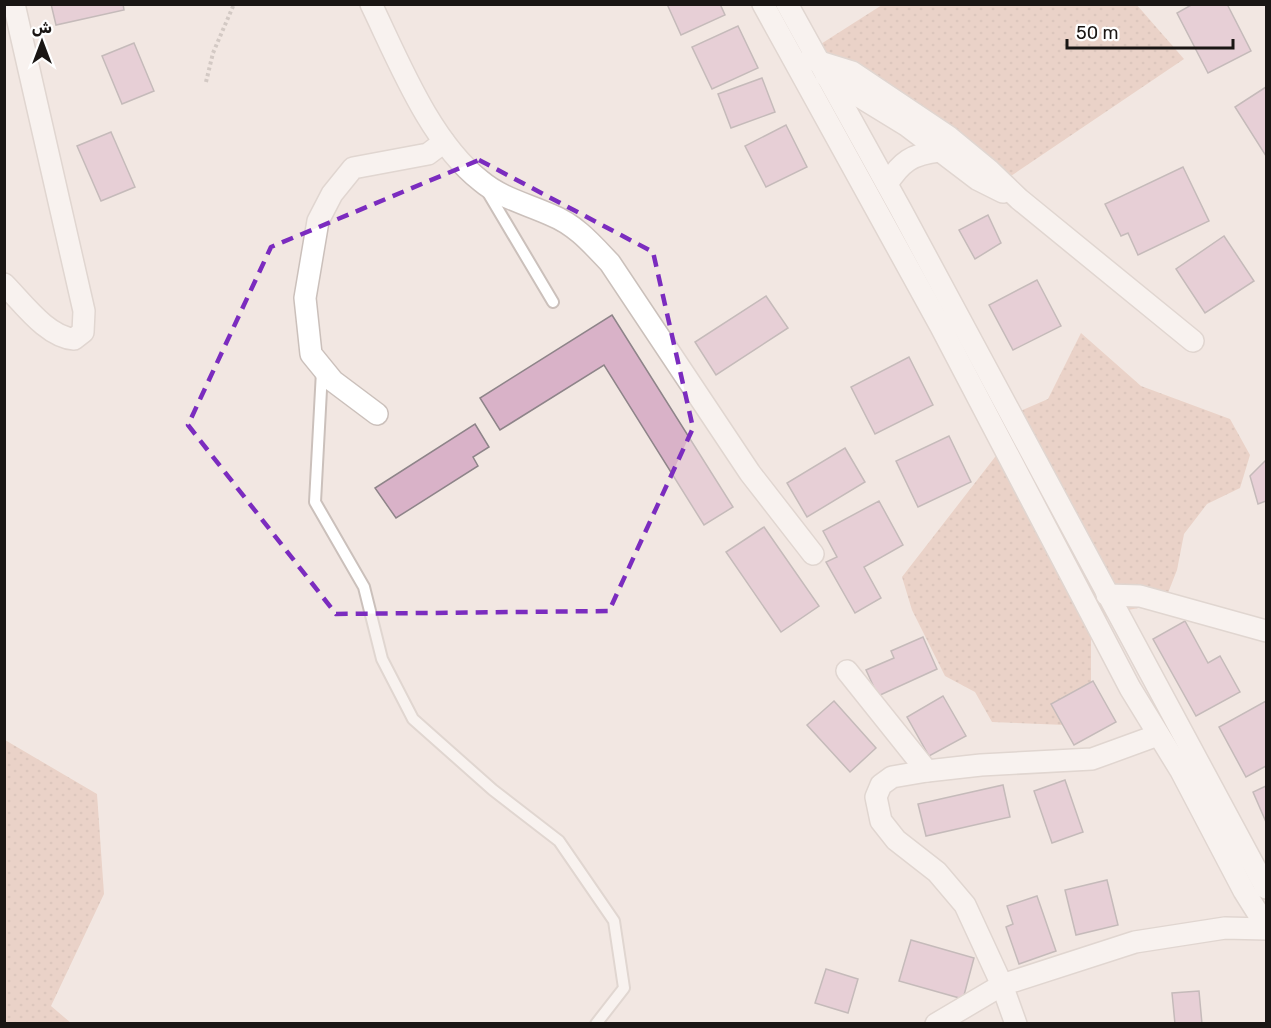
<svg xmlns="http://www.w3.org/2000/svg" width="1271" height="1028" font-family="Rubik,Cairo,sans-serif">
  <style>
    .green { fill: url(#green-dots) }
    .building { fill: #d9b2c8; stroke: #8e8489; stroke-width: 1.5 }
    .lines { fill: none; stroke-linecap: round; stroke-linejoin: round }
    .lane-casing { stroke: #cbc0bb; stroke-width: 14 }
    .street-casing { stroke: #cbc0bb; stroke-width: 24 }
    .path { stroke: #aea5a1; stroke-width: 4; stroke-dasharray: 3 3; stroke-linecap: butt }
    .lane { stroke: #fff; stroke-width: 10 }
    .street { stroke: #fff; stroke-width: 21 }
    .marked { fill: none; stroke: #7b2cbf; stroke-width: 4.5; stroke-dasharray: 12 8; stroke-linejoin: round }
  </style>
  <defs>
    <pattern id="green-dots" width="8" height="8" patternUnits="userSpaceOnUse" patternTransform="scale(1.5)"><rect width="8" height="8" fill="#e0b9a8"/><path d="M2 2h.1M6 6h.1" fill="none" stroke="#c09e90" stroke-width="1.8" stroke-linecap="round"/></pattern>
  </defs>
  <rect width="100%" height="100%" fill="#f2e7e2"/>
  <g class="green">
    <path d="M1136 4 1184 59 1008 178 813 49 882 5Z"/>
    <path d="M1081 333 1141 386 1230 419 1250 455 1240 488 1207 504 1184 534 1177 570 1164 603 1128 610 1091 623V706L1065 725 992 722 975 692 945 676 912 610 902 577 1002 448 1018 412 1048 399Z"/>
    <path d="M5 740 97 794 104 894 51 1006 71 1023H5Z"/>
  </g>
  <g class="building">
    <path d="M51 4H123L124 10 56 25Z"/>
    <path d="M667 4H720L725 15 681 35Z"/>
    <path d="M1193 4H1227L1251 51 1208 73 1177 13Z"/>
    <path d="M738 26 758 68 712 89 692 47Z"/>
    <path d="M134 43 154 91 122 104 102 56Z"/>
    <path d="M762 78 775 112 731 128 718 94Z"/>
    <path d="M1266 87V156L1235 107Z"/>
    <path d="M786 125 807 167 766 187 745 146Z"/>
    <path d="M111 132 135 187 101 201 77 146Z"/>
    <path d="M1183 167 1209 221 1138 255 1128 233 1121 236 1105 204Z"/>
    <path d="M988 215 1001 243 975 259 959 230Z"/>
    <path d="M1224 236 1254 281 1205 313 1176 269Z"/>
    <path d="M1037 280 1061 326 1013 350 989 305Z"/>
    <path d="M766 296 788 328 716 375 695 342Z"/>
    <path d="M612 315 733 507 704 525 604 365 500 430 480 398Z"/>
    <path d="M909 357 933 405 875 434 851 387Z"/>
    <path d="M475 424 489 447 473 457 478 466 396 518 375 488Z"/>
    <path d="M949 436 971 482 918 507 896 461Z"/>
    <path d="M845 448 865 482 807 517 787 483Z"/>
    <path d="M1266 460V501L1258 504 1250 476Z"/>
    <path d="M879 501 903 545 864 567 881 598 855 613 826 562 837 557 823 531Z"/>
    <path d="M764 527 819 606 781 632 726 552Z"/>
    <path d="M1185 621 1208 663 1220 656 1240 692 1196 716 1153 639Z"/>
    <path d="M923 637 937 669 878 696 866 670 894 658 891 651Z"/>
    <path d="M1093 681 1116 722 1074 745 1051 704Z"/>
    <path d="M943 696 966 736 929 756 907 717Z"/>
    <path d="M834 701 876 748 850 772 807 725Z"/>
    <path d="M1266 701V766L1246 777 1219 727Z"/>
    <path d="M1065 780 1083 832 1052 843 1034 791Z"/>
    <path d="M1003 785 1010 817 926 836 918 804Z"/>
    <path d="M1266 786V822L1253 792Z"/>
    <path d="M1107 880 1118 925 1076 935 1065 890Z"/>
    <path d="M1037 896 1056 951 1019 964 1006 927 1013 924 1007 906Z"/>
    <path d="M911 940 974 958 963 999 899 981Z"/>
    <path d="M826 969 858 979 848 1013 815 1003Z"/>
    <path d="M1199 991 1202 1024H1175L1172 993Z"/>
  </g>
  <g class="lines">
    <g class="lane-casing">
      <g id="lane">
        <path d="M487 191 553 302"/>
        <path d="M322 371 315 502 364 587 382 659 413 719 493 790 559 841 614 921 624 988 596 1024"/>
      </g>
    </g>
    <g class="street-casing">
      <g id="street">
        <path d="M371 4C399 62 430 141 481 181 501 198 527 204 551 215 576 225 592 244 610 263L750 473 813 554"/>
        <path d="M763 4 941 327 1130 688 1181 771 1244 891 1266 926"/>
        <path d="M787 4 900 208 1266 888"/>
        <path d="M810 59 852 72 949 137 989 170 1019 199 1193 341"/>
        <path d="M826 76 906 125 977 179 1003 192"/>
        <path d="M887 184C901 162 912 154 939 151"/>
        <path d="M4 284C23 303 47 337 74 339L83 332 84 311 14 4"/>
        <path d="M377 414 333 381 311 354 305 298 318 221 332 194 353 168 428 154 444 142"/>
        <path d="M1107 595 1140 596 1266 631"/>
        <path d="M847 671 927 771"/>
        <path d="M936 1024 1002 985 965 905 937 872 896 840 881 821 876 797 881 785 892 777 927 771 981 765 1092 759 1158 735"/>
        <path d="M1016 1024 1002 985 1135 942 1225 928 1266 929"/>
      </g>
    </g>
    <path class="path" d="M206 82 213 53 234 4"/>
    <use href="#lane" class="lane"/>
    <use href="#street" class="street"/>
  </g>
  <path d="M0 0H1271V1028H0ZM479 160 653 252 693 428 609 611 336 614 188 425 271 247Z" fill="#f2e7e2" fill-opacity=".55" fill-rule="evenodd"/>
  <path class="marked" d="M479 160 653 252 693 428 609 611 336 614 188 425 271 247Z"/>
  <rect width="1271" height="1028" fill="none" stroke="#1a1614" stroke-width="12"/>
  <g transform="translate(42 42)" stroke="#ffffff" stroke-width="4.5" paint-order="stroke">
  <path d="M0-4.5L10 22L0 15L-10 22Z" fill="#1a1614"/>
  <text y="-9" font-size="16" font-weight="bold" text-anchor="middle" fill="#1a1614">ش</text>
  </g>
  <path d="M1067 39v9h166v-9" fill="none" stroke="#1a1614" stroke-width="3"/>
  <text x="1076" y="39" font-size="18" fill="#1a1614" stroke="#ffffff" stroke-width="4.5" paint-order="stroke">50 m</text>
</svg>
